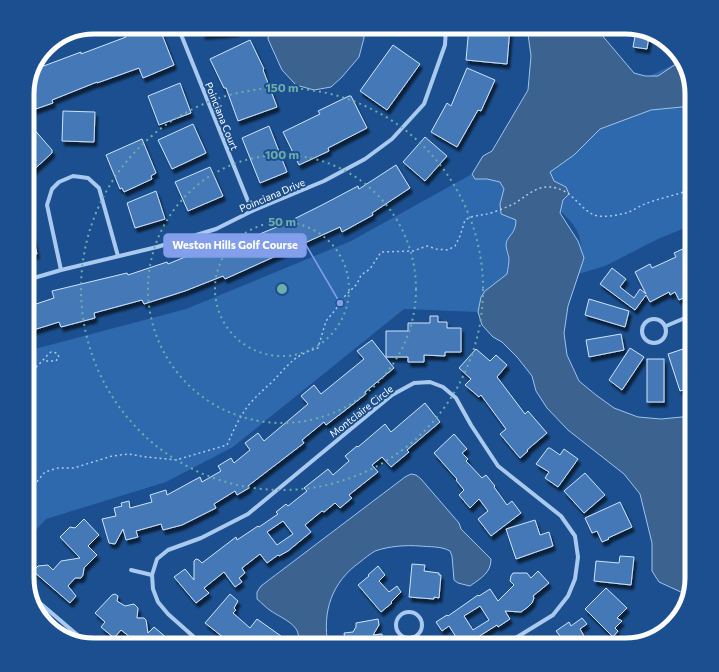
<svg xmlns="http://www.w3.org/2000/svg" width="719" height="672" font-family="Commissioner,sans-serif">
  <style>
    .green { fill: #2e69ad }
    .water { fill: #3c6290; stroke: #9cc4f0 }
    .building { fill: #4478b7; stroke: #cfe3fa; fill-rule: evenodd; filter: url(#shadow) }
    .lines { fill: none; stroke-linecap: round; stroke-linejoin: round }
    .path { stroke: #a9c9ee; stroke-width: 1.5; stroke-dasharray: 2 3; stroke-linecap: butt }
    .street { stroke: #a9c9ee; stroke-width: 4 }
    .ring { fill: none; stroke: #6fada8; stroke-width: 2; stroke-dasharray: 2 4 }
    .labels { text-anchor: middle; stroke-width: 4; stroke-linejoin: round; paint-order: stroke }
    .street-label { font-size: 10px; fill: #fff; stroke: #1b4f8f }
    .rim { fill: none; stroke: #fff; stroke-width: 5 }
    .centre { fill: #6fada8; stroke: #1b4f8f; stroke-width: 2 }
    .ring-label { font-size: 12px; text-anchor: middle; font-weight: bold; fill: #6fada8; stroke: #1b4f8f; stroke-width: 4; stroke-linejoin: round; paint-order: stroke }
    .leader { fill: none; stroke: #839eea; stroke-width: 1.5 }
    .callout-dot { fill: #839eea; stroke: #1b4f8f; stroke-width: 1.5 }
    .callout { fill: #839eea; stroke: #839eea; stroke-width: 1.5 }
    .callout-label { font-size: 11px; text-anchor: middle; font-weight: bold; fill: #fff }
  </style>
  <defs>
    <filter id="shadow"><feDropShadow dx="2.5" dy="4.5" stdDeviation="1" flood-color="#0009"/></filter>
  </defs>
  <rect width="100%" height="100%" fill="#1b4f8f"/>
  <path class="green" d="M679 62 692 90V225L658 239 605 266 575 275C588 237 579 227 550 202L502 214 516 220C516 235 506 236 506 245 506 249 508 253 509 258 509 263 507 268 507 274L481 297 478 312 404 309 233 447 166 482 46 519 27 540V351L186 309 351 241 472 174 481 158 492 151Z"/>
  <g class="water">
    <path d="M269 27H363L364 38 359 57 342 77 331 87 314 90 296 85 282 70 268 39Z"/>
    <path d="M527 27H595L634 73 645 76H658L679 62 692 90V106L651 110 600 129 574 155 550 172 554 181 566 187 569 194 563 200 560 213 578 241 584 258 568 306 564 333 567 355 579 381 596 395 614 408 638 417 661 419 682 417 692 412V578L690 589 681 592 659 582 652 571V543L640 494 624 474 568 430 547 408 536 391 532 376 517 357 502 342 493 337 482 325 478 312 481 297 485 291 507 274C508 268 509 263 509 258 508 253 506 249 506 245 506 236 516 235 516 220L501 214 500 204 504 189 500 182 487 179H475L472 174 483 156 492 151 528 90 531 56Z"/>
    <path d="M411 474 416 475 421 479 459 523 461 529 491 559C491 573 481 578 470 586L458 583 454 580 452 556 450 551C441 546 430 547 420 546 405 545 390 546 375 551 370 554 365 558 360 562 332 582 322 611 328 645H296C306 627 283 619 271 611 266 608 262 603 257 599V592L261 586 405 477Z"/>
  </g>
  <g class="building">
    <path d="M146 27H159L174 65 143 78 139 68 97 83V82L52 100 53 103 27 112V90L33 68 40 65 41 67 81 52V54L126 37 125 35Z"/>
    <path d="M202 27H236L237 32 203 35Z"/>
    <path d="M469 27H510L507 64 466 60Z"/>
    <path d="M636 31 649 36 647 49 633 47Z"/>
    <path d="M250 40 264 69 263 70 277 107 238 121 226 88H224L210 59Z"/>
    <path d="M393 45 420 64 387 110 360 91Z"/>
    <path d="M467 68 495 80 481 111 478 110 457 147 431 132 447 103 451 106Z"/>
    <path d="M180 83 191 113 159 125 148 96Z"/>
    <path d="M349 96H351L367 128 328 148 329 151 299 165 283 132 320 114 318 111Z"/>
    <path d="M63 111 95 112 94 142 62 141Z"/>
    <path d="M193 124 206 153 172 169 158 140Z"/>
    <path d="M269 126 287 172 260 183 242 138Z"/>
    <path d="M32 127 52 150V153L27 176V132Z"/>
    <path d="M425 137 447 156 425 181 403 162Z"/>
    <path d="M142 139 156 173 151 176 152 179 124 192 122 188 120 189 106 155Z"/>
    <path d="M396 165 410 188 372 213 373 215 342 232 340 227 225 279 223 276 185 291 144 304 142 300 94 313 95 318 61 327 59 322 27 332V307L54 298 52 291 127 273 128 275 167 262 168 264 207 248 209 255 284 224 322 205 358 186 359 189Z"/>
    <path d="M210 167 223 196 188 211 175 182Z"/>
    <path d="M156 191 165 219 135 228 127 203Z"/>
    <path d="M27 226H30L37 254 27 256Z"/>
    <path d="M689 246 692 253V294L679 300 675 292 670 295 669 292 650 302 646 295 635 310 600 284 612 268 626 279 620 287 634 298 640 289 646 294 635 272 650 264 652 268 676 257 674 253Z"/>
    <path d="M589 299 629 311 625 327 585 315Z"/>
    <path d="M430 316H438V322H447V328H461V352H445V356L424 355V362H408V357H386V331H408V323H430Z"/>
    <path d="M621 334 624 350 589 357 586 340Z"/>
    <path d="M372 340 394 368 365 392 366 394 343 412 326 425 324 422 302 440 304 443 248 486 249 488 237 495 235 491 214 504 216 508 182 525 163 530 161 524 136 531 138 537 126 540 123 529 115 544 109 543 102 519 116 516 114 508 122 506 121 503 129 501 130 508 152 502 150 495 166 490 167 495 200 477 202 482 221 471 218 466 231 458 234 463 250 450 245 443 258 433 264 441 308 404 301 396 314 385 321 394 364 359 357 351Z"/>
    <path d="M692 346V387L680 391 668 354Z"/>
    <path d="M630 348 644 357 622 390 609 380Z"/>
    <path d="M476 349 490 361 496 355 507 365 497 377 525 414 528 411 547 433 527 450 528 451 520 458 500 434 506 429 481 395 479 397 465 385 471 379 459 368Z"/>
    <rect x="647" y="359" width="17" height="43"/>
    <path d="M425 403 440 422 407 450 409 452 391 467 382 457 372 465 378 472 349 495 352 498 340 508 335 503 324 512 322 511 305 525 311 532 288 551 279 556 278 555 267 563 260 554 242 568 245 573 239 578 242 582 235 587 224 572 204 588 209 593 196 603 174 577 185 569 194 580V561L196 559 199 560 202 563 236 537 237 540 258 526 259 527 278 514 276 512 286 504 288 506 307 491 304 488 328 469 333 475 349 461 345 456 357 446 358 447 385 424 391 432ZM283 521 293 534 277 545 267 532Z"/>
    <path d="M454 434 467 449 462 453 468 459 466 461 482 478 486 475 495 486 494 487 507 505 512 501 521 513 491 536 478 519 488 511 479 499 470 508 459 495 464 490 456 480 457 479 434 453Z"/>
    <path d="M548 448H550L560 455 564 449 578 459 558 487 545 478 549 472 536 464Z"/>
    <path d="M585 473 605 495 584 513 564 491Z"/>
    <path d="M620 502 632 527 608 538 609 539 602 542 597 531 592 533 585 518Z"/>
    <path d="M84 519 99 535 88 546 97 555 84 568 83 575 81 578H75L68 586 76 596 70 603 33 571 38 566 48 565 53 570 61 561 80 558 60 537 70 527 75 528Z"/>
    <path d="M535 520 540 535 549 532 553 546 516 559 506 529Z"/>
    <path d="M620 556 634 557 631 585 594 581 596 561 619 563Z"/>
    <path d="M412 564 425 565 424 571 439 573V575H441L439 598 434 597V599L409 597Z"/>
    <path d="M378 566 385 575 379 581 389 592 397 586 401 592 391 602 392 603 381 612 358 585 369 576 368 575Z"/>
    <path d="M538 571 549 583 533 596 534 598 532 603 528 607 521 612 505 611 510 619 498 627 497 625 478 637 479 639 470 645H450L458 640 449 626 442 631 436 622 447 615 448 616 478 595 479 596 490 589 498 601 514 585 510 581 511 576 513 573H527L531 578ZM480 606 489 620 473 630 464 616Z"/>
    <path d="M606 588 627 608 617 618 622 621 615 628 618 631 613 637 585 609Z"/>
    <path d="M115 594 118 596 117 601 125 606 134 604 138 608 137 618H144L146 620 148 633 154 627 175 645H131L130 637 121 630 114 638 101 627 105 622 95 613 112 595Z"/>
    <path d="M230 594 238 601 234 608 236 610 233 613 250 628 257 619 281 636 275 644 272 645 265 640 262 645H233L205 623Z"/>
    <path d="M582 618 587 624 580 629 587 641 595 636 601 645H545L560 636 556 631 569 622 571 626Z"/>
    <path d="M378 619 379 625 373 635 382 634 383 645H346L344 633 353 632 356 627V623Z"/>
  </g>
  <g class="lines">
    <g class="path">
      <path d="M27 372C39 368 43 358 51 352L57 353 59 357 56 361H43"/>
      <path d="M27 499 35 484 45 472 58 468H74L112 456 129 454 146 457 176 460 227 445C234 429 241 413 253 400 259 394 265 388 271 383 289 365 292 356 318 348L326 321 336 309 342 299 357 284 361 275 370 269 381 252 413 251 427 246 436 249 448 250 455 246 460 236 465 220C475 214 484 216 494 212 502 209 510 206 517 202 533 191 543 181 564 191 576 197 585 214 598 216 607 217 618 215 626 213 633 211 639 206 645 204 660 198 677 195 692 189"/>
    </g>
    <g class="street">
      <path d="M178 27 252 211"/>
      <path d="M61 270 47 205 52 189 59 182 73 176 88 178 99 188 118 256"/>
      <path d="M27 280 61 270 157 247 216 229 252 211 324 181 365 159 392 139 424 104 445 45 446 27"/>
      <circle cx="654" cy="331" r="12"/>
      <path d="M666 326 692 315"/>
      <path d="M131 570 152 575"/>
      <path d="M34 598 88 644"/>
      <circle cx="409" cy="625" r="13"/>
      <path d="M413 637 417 645"/>
      <path d="M203 645 168 614 158 602 153 589 152 575 157 559 168 550 201 538 248 514 392 395 414 383 430 382 443 387 456 398 471 425 498 466 561 516 575 536 578 557 575 579 568 596 553 615 504 645"/>
    </g>
  </g>
  <g class="ring">
    <circle cx="282" cy="289" r="67"/>
    <circle cx="282" cy="289" r="134"/>
    <circle cx="282" cy="289" r="201"/>
  </g>
  <g class="labels">
    <g class="street-label">
      <text transform="translate(222 116) rotate(68)" y="4">Poinciana Court</text>
      <text transform="translate(272 195) rotate(-23)" y="4">Poinciana Drive</text>
      <text transform="translate(361 411) rotate(-38)" y="4">Montclaire Circle</text>
    </g>
  </g>
  <path d="M0 0H719V672H0ZM94 34H625A60 60 0 0 1 685 94V578A60 60 0 0 1 625 638H94A60 60 0 0 1 34 578V94A60 60 0 0 1 94 34Z" fill="#1b4f8f" fill-rule="evenodd"/>
  <path class="rim" d="M94 34H625A60 60 0 0 1 685 94V578A60 60 0 0 1 625 638H94A60 60 0 0 1 34 578V94A60 60 0 0 1 94 34Z"/>
  <circle cx="282" cy="289" r="6" class="centre"/>
  <g class="ring-label">
    <text x="282" y="92">150 m</text>
    <text x="282" y="159">100 m</text>
    <text x="282" y="226">50 m</text>
  </g>
  <path class="leader" d="M340 303L306 245"/>
  <circle class="callout-dot" cx="340" cy="303" r="4"/>
  <rect class="callout" x="164" y="234" width="142" height="23" rx="4"/>
  <g class="callout-label">
    <text x="235" y="249">Weston Hills Golf Course</text>
  </g>
</svg>
